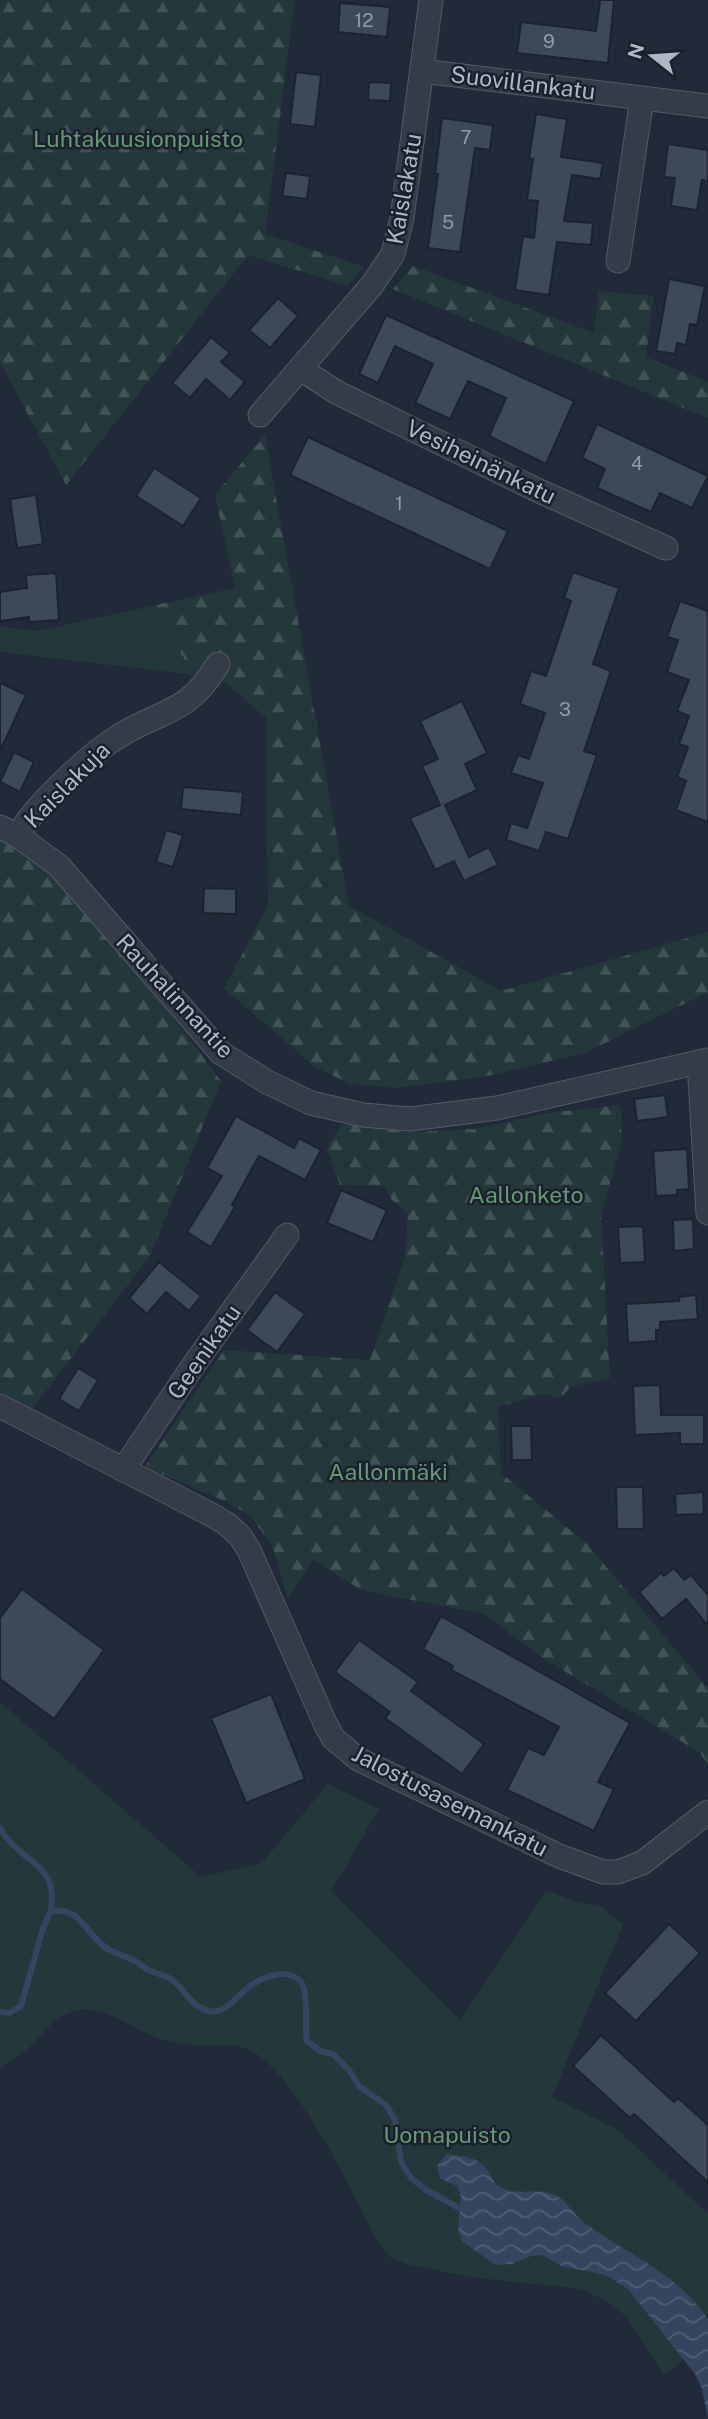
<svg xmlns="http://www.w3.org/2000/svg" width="708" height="2419" font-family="'Public Sans',sans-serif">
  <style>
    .forest { fill: url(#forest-firs) }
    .green { fill: #24383b }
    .water { fill: url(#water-waves) }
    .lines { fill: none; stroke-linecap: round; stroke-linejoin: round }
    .stream { stroke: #354560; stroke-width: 6 }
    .building { fill: #3d4858; stroke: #1c2330; stroke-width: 2 }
    .minor-casing { stroke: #525a67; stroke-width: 25 }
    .minor { stroke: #353c49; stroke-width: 23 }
    .labels { text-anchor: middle; stroke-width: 5; stroke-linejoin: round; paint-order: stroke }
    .number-label { font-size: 19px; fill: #929baa }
    .street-label { font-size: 23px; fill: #afb7c5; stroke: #1a212d }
    .park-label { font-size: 23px; fill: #679674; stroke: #1a212d }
  </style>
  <defs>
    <pattern id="forest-firs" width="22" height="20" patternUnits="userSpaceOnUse" patternTransform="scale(1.75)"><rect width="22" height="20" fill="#24383b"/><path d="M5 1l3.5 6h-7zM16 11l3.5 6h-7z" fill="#415356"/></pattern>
    <pattern id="water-waves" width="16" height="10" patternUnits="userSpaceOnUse" patternTransform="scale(1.75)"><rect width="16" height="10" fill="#354560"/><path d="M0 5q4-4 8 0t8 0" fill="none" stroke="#505e75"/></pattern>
  </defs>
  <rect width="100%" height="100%" fill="#212a38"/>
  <g class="forest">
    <path d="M0 0H295L265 234 364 267 348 286 248 255 66 485 0 362Z"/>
    <path d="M413 266 594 333 599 291 653 296 646 357 708 382V418L393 289Z"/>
    <path d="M265 435 349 906 501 991 708 932V992L585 1053 483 1077 397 1088 350 1084 315 1067 224 988 268 906 266 718 225 682 196 675 147 607 235 588 215 495Z"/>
    <path d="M0 827 59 866 221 1081 150 1256 32 1409 0 1391Z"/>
    <path d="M620 1105 622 1141 601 1215 610 1378 570 1387 561 1398 543 1394 498 1407 501 1473 586 1543 708 1688V1764L699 1752 541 1657 484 1614 361 1590 313 1560 288 1599 273 1548 251 1516 218 1498 145 1467 224 1350 370 1360 405 1257 408 1214 392 1200 384 1186 340 1185 327 1148 341 1124 411 1132 475 1129 547 1113Z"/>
  </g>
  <g class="green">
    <path d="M147 607 196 675 0 652V626L36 631Z"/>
    <path d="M0 1702 201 1877 262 1863 328 1784 379 1809 331 1891 460 2020 546 1890 579 1903 599 1905 623 1924 552 2097 618 2130 708 2214V2337L664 2376 626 2316 602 2299 582 2289 469 2277 407 2264 391 2258 379 2244C356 2199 292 2064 245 2048 234 2044 225 2046 213 2046 194 2046 174 2044 155 2037 132 2029 102 2003 76 2011 52 2018 51 2025 35 2042 25 2053 12 2060 0 2067Z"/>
  </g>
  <path class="water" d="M447 2154C465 2157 478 2156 489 2172 491 2176 494 2183 498 2186 513 2197 537 2187 555 2195 566 2200 573 2213 582 2221 625 2254 678 2272 708 2320V2419L702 2389 695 2374 628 2289 606 2275 561 2266 543 2255 531 2256 512 2264 495 2265 462 2241 458 2231 461 2196 457 2186 440 2178 437 2166Z"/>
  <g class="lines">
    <g class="stream">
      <path d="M0 1828C13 1854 46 1862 51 1888 53 1895 51 1903 51 1911"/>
      <path d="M0 2012 9 2013 21 2006 43 1928 51 1911C79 1906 85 1932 105 1947 114 1954 123 1955 133 1960 140 1963 144 1969 151 1971 158 1974 164 1975 171 1979 183 1987 188 2002 201 2008 222 2019 232 2001 245 1990 259 1978 283 1967 299 1980 310 1988 304 2026 307 2041L320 2051 333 2054 349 2070 359 2086 386 2105 395 2120 401 2162 411 2178 426 2190 459 2208 467 2209"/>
    </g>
  </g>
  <g class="building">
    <path d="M600 0H614L608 63 517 53 521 22 596 31Z"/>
    <path d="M340 3 390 7 387 37 338 32Z"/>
    <path d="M296 72 321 75 315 127 290 124Z"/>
    <path d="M369 82 391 83 390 101 368 100Z"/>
    <path d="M536 114 567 119 561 157 603 163 600 179 572 175 564 221 593 223 591 245 557 242 549 295 515 290 523 236 534 238 538 201 527 200 533 159 529 158Z"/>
    <path d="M442 118 493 125 490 150 475 148 460 252 428 248 438 174H435Z"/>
    <path d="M668 144 708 150V181L702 180 697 210 671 206 675 178 664 177Z"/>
    <path d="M286 173 310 176 307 199 282 196Z"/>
    <path d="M669 279 705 286 697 325 690 324 686 345 677 343 675 354 656 351Z"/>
    <path d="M278 298 298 316 270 348 249 330Z"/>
    <path d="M386 315 574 401 546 464 489 436 506 398 468 381 450 419 415 403 433 364 395 346 378 383 359 374Z"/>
    <path d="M211 337 230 353 221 362 245 382 230 400 206 379 190 398 172 383Z"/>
    <path d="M597 424 708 476 692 508 660 493 651 512 597 488 605 469 582 458Z"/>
    <path d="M308 437 508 531 490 569 290 475Z"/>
    <path d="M154 468 201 498 183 526 136 496Z"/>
    <path d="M36 495 43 544 17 548 10 499Z"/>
    <path d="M573 572 619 588 593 664 611 671 584 751 597 755 568 839 546 832 539 851 506 840 511 823 527 828 543 783 511 773 518 755 529 759 545 713 520 704 531 671 546 676 571 601 564 598Z"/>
    <path d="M56 573 59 620 29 622V617L0 621V592L27 588 26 575Z"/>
    <path d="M680 601 708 611V822L676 810 686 781 677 777 688 747 679 744 689 716 677 711 689 680 667 672 678 640 667 637Z"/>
    <path d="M0 683 26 695 0 751Z"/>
    <path d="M462 701 487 753 465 764 477 790 445 805 469 857 489 847 498 865 464 881 454 861 435 870 410 818 440 805 422 766 438 759 420 721Z"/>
    <path d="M14 752 34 762 20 792 0 782Z"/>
    <path d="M183 787 243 792 241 815 181 809Z"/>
    <path d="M166 830 183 835 173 867 156 862Z"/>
    <path d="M204 888 236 889V914L203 913Z"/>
    <path d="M665 1095 668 1117 637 1121 634 1099Z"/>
    <path d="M236 1116 294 1148 299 1138 321 1150 305 1180 259 1156 232 1205 235 1207 211 1247 187 1232 222 1176 207 1168Z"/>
    <path d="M687 1149 689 1189 677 1190V1195L656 1196 653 1151Z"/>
    <path d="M341 1190 387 1210 373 1242 327 1223Z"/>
    <path d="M693 1219 694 1249 674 1251 673 1220Z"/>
    <path d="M643 1226 645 1262 620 1263 618 1227Z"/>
    <path d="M159 1262 201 1296 189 1311 166 1292 147 1314 129 1298Z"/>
    <path d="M275 1292 305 1314 277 1352 247 1330Z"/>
    <path d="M696 1295 698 1319 660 1322V1330H656V1341L628 1343 626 1304 679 1301V1297Z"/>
    <path d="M78 1368 98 1380 79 1411 59 1399Z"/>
    <path d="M660 1385 661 1415H704V1444H680V1433L635 1435 633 1386Z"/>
    <path d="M511 1426H531L532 1460H512Z"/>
    <path d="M616 1487H643L644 1529H617Z"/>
    <path d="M703 1492 704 1514 676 1515 675 1494Z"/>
    <path d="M674 1568 684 1580 691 1575 708 1595V1626L686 1599 662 1619 639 1592 661 1573 664 1576Z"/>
    <path d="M22 1589 104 1650 54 1719 0 1679V1618Z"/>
    <path d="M441 1616 630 1723 598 1782 614 1789 594 1831 507 1790 528 1748 544 1755 559 1727 451 1670 453 1666 423 1649Z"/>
    <path d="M359 1640 418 1682 411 1691 484 1744 462 1774 385 1718 390 1712 335 1672Z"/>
    <path d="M271 1694 305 1779 246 1803 211 1718Z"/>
    <path d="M669 1924 700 1953 636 2021 605 1993Z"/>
    <path d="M601 2035 674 2102 678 2098 708 2125V2182L634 2114 630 2118 573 2066Z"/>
  </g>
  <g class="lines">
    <g class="minor-casing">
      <g id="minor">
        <path d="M422 71 708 106"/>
        <path d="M618 261 642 98"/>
        <path d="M301 369 336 392 537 490 666 548"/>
        <path d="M260 415 372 285 393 254 402 218 431 0"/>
        <path d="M0 827 18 836 59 866 221 1053 267 1082 311 1103 363 1115 410 1119 497 1108 708 1060"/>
        <path d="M18 836C31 809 89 755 116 738 161 709 187 716 218 664"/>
        <path d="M699 1062 708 1213"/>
        <path d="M0 1406 210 1514 227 1524 240 1536 249 1550 325 1723 333 1738 358 1759 559 1856 603 1872H618L642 1863 708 1812"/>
        <path d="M123 1470 195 1363 287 1235"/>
      </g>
    </g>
    <use href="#minor" class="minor"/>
  </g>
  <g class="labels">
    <g class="number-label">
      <text x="364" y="27">12</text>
      <text x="549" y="48">9</text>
      <text x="466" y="144">7</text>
      <text x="448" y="229">5</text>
      <text x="637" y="470">4</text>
      <text x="399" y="510">1</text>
      <text x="565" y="716">3</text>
    </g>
    <g class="street-label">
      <text transform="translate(523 83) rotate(7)" y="8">Suovillankatu</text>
      <text transform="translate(404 189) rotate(-80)" y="8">Kaislakatu</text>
      <text transform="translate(481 462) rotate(26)" y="8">Vesiheinänkatu</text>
      <text transform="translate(67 785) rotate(-45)" y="8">Kaislakuja</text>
      <text transform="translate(175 996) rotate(47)" y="8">Rauhalinnantie</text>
      <text transform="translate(204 1352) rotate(-55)" y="8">Geenikatu</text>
      <text transform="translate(450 1801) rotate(27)" y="8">Jalostusasemankatu</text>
    </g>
    <g class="park-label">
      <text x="138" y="147">Luhtakuusionpuisto</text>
      <text x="526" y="1203">Aallonketo</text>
      <text x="388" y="1480">Aallonmäki</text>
      <text x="447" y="2143">Uomapuisto</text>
    </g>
  </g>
  <g transform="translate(652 56) rotate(287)" stroke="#1a212d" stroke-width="5" paint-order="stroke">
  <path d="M0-5L12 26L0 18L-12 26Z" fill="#afb7c5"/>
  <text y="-10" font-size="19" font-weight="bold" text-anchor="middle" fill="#afb7c5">N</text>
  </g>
</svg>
